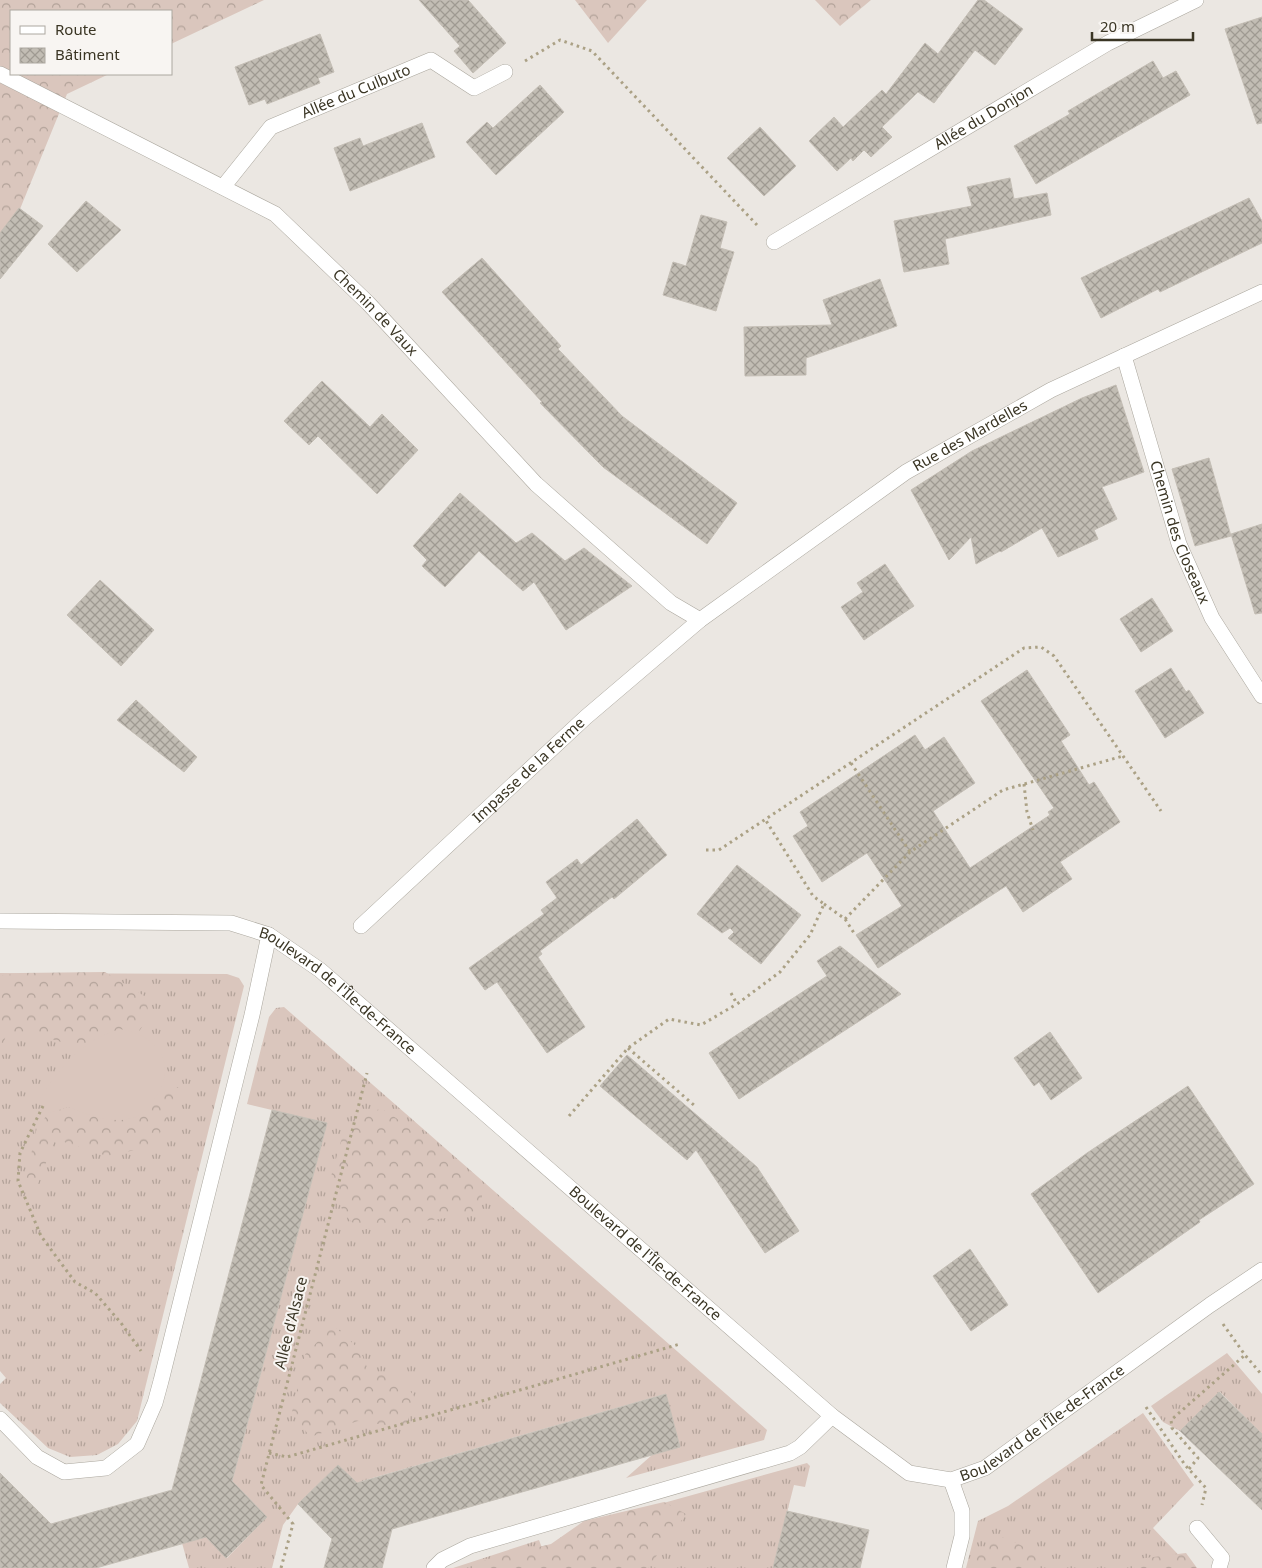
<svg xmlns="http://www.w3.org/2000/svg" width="1262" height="1568" font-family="'Noto Sans',sans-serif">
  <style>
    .grass { fill: url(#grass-tufts) }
    .forest { fill: url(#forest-crowns) }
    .garden { fill: #dac6bd }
    .building { fill: url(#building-cross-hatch); stroke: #c4beb5 }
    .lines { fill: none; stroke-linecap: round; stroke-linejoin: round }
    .lane-casing { stroke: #aba79e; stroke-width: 16 }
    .street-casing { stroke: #aba79e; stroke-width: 16 }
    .path { stroke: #aba185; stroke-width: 3; stroke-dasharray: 2.5 4; stroke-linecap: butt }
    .lane { stroke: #fff; stroke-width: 15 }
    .street { stroke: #fff; stroke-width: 15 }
    .labels { text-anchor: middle; stroke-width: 4; stroke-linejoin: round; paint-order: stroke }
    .street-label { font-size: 15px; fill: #3a3524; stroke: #f8f5f2 }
  </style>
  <defs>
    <pattern id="grass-tufts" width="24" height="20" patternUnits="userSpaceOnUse" patternTransform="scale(1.25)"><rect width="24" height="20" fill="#dac6bd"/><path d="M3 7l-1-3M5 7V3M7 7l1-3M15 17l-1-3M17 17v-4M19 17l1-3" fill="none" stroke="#b2a299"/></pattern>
    <pattern id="forest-crowns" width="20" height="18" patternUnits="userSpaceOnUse" patternTransform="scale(1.25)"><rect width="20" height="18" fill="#dac6bd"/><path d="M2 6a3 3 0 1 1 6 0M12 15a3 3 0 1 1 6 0" fill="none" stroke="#b2a299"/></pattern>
    <pattern id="building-cross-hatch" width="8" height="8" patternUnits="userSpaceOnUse" patternTransform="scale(1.25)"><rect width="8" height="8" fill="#c2bdb4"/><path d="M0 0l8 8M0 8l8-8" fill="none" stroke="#9f9a92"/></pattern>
  </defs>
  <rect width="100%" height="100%" fill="#ebe7e2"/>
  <g class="grass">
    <path d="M0 973 227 974 239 978 244 986 137 1421 118 1444 97 1455 70 1457 48 1448 0 1403V1384L6 1378 0 1371Z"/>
    <path d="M284 1007 767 1430 764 1440 626 1478 652 1455 680 1447 665 1394 362 1481 364 1490 338 1465 298 1504 283 1525 272 1568H189L182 1543 203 1533 227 1558 267 1517 238 1487 235 1489 231 1486 327 1123 247 1104 269 1017 276 1008Z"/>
    <path d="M1227 1353 1262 1394V1434L1220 1392 1180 1431 1163 1422 1151 1406Z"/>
    <path d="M1143 1413 1194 1485 1153 1528 1191 1568H966L978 1521 1008 1506Z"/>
    <path d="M807 1463 810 1466 805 1487 794 1485 773 1568H453L539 1540 545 1556 581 1526Z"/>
  </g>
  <g class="forest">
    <path d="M0 0H264L171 44V11H11V74H109L67 94 0 258Z"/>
    <path d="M575 0H647L608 43Z"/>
    <path d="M815 0H871L840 26Z"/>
    <path d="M105 972 146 997 149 1017 128 1047 88 1051 46 1037 6 1036 0 1051V976L20 973Z"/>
    <path d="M163 1084 181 1088 154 1146 107 1156 55 1139 36 1189 26 1178 37 1127 50 1112 69 1107 88 1116 156 1097Z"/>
    <path d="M381 1108 432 1142 482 1195V1213L360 1230 344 1214 330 1180 345 1127Z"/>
    <path d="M333 1325 360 1350 369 1372 398 1376 414 1396 406 1428 358 1421 310 1437 292 1412 305 1355Z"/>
    <path d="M664 1502 686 1514 648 1568H473L474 1563 551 1544 584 1521Z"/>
    <path d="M1004 1537 1043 1556 1039 1568H974L978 1551Z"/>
    <path d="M1186 1553 1197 1568H1134L1137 1559Z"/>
  </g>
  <path class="garden" d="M120 1029C159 1035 180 1066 153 1101 149 1107 143 1114 136 1117 113 1125 90 1116 69 1107L48 1113 39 1100C59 1068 82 1040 120 1029Z"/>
  <g class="building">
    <path d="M419 0H468L506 43 473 73 454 51 460 46Z"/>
    <path d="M978 0H984L1023 29 995 65 975 50 934 103 918 92 882 127 892 137 871 157 864 150 853 161 851 158 837 171 809 141 834 117 843 127 882 90 886 94 925 43 938 54Z"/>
    <path d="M1262 17V123L1257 124 1225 29Z"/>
    <path d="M320 34 334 72 318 78 320 83 267 104 265 99 249 105 235 67Z"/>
    <path d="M1153 61 1163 78 1176 71 1190 95 1036 184 1014 146 1070 114 1068 111Z"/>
    <path d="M540 85 564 112 496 175 466 142 487 122 493 128Z"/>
    <path d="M422 123 435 157 350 191 334 148 360 138 363 146Z"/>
    <path d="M760 127 796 166 764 196 727 158Z"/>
    <path d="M1010 178 1014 199 1047 193 1051 215 945 239 949 264 904 272 894 221 972 206 967 187Z"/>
    <path d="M1249 198 1262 221V243L1160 292 1158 289 1101 318 1081 278Z"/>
    <path d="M86 201 121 230 77 272 48 244Z"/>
    <path d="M19 208 43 226 0 279V233Z"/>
    <path d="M701 215 727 222 720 248 734 252 716 311 663 295 673 262 686 266Z"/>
    <path d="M482 258 561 346 558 349 622 416 737 503 707 544 603 467 540 403 542 402 442 292Z"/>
    <path d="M880 279 897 326 806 358V375L745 376 744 327 832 325 823 300Z"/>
    <path d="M322 381 370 427 382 414 418 450 377 494 318 436 309 445 284 421Z"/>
    <path d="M1116 385 1144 472 1102 487 1117 519 1094 530 1098 539 1058 557 1042 528 1001 552 1000 551 976 564 971 537 949 560 911 490 972 451 1082 398Z"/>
    <path d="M1209 458 1231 536 1195 546 1172 469Z"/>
    <path d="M460 493 516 543 532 533 565 561 584 548 632 586 566 630 534 582 523 591 479 551 445 587 422 566 427 560 413 546Z"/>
    <path d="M1262 524V613L1255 614 1231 534Z"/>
    <path d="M885 564 914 606 864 640 841 607 863 592 857 583Z"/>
    <path d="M100 580 154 630 121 666 67 615Z"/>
    <path d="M1152 598 1173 631 1141 652 1120 619Z"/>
    <path d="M1171 668 1186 692 1189 690 1204 713 1165 738 1135 691Z"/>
    <path d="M1027 670 1070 735 1061 741 1089 785 1094 782 1120 822 1060 862 1072 879 1023 912 1006 886 878 968 856 935 902 906 867 853 822 882 793 836 808 826 800 812 915 735 925 750 944 737 975 783 933 811 970 868 1050 815 1048 812 1054 808 981 701Z"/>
    <path d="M136 700 197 757 184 772 117 720Z"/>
    <path d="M637 819 667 855 614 899 612 897 540 951 542 954 538 957 585 1027 547 1053 497 982 485 990 469 968 544 914 541 910 557 898 546 882 577 859 581 865Z"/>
    <path d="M737 865 801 915 761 964 728 938 734 932 730 928 722 933 697 914Z"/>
    <path d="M840 946 901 994 739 1099 709 1053 827 976 817 961Z"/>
    <path d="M1050 1032 1082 1078 1051 1100 1039 1082 1034 1086 1014 1058Z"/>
    <path d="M627 1055 757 1167 799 1231 765 1253 696 1150 687 1160 600 1086Z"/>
    <path d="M1188 1086 1254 1184 1199 1220 1200 1222 1098 1293 1031 1194 1087 1153Z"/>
    <path d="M272 1110 327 1123 232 1481 267 1517 226 1558 206 1537 96 1568H0V1473L51 1524 172 1490Z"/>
    <path d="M970 1249 1008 1305 971 1331 933 1276Z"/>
    <path d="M1219 1392 1262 1434V1510L1180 1431Z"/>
    <path d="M666 1394 680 1447 392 1529 382 1568H324L332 1539 298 1504 338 1465 357 1483Z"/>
    <path d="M787 1511 869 1530 860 1568H773Z"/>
  </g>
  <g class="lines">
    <g class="lane-casing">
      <g id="lane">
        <path d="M0 1419 37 1457 64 1472 106 1468 137 1444 155 1403 161 1381 252 1015 269 935"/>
        <path d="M951 1480 962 1511V1536L954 1568"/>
        <path d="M1197 1528 1222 1558 1219 1568"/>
        <path d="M434 1568 442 1560 470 1546 790 1453 800 1447 832 1416"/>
      </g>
    </g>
    <g class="street-casing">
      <g id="street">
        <path id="s1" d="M0 74 275 214 368 303 536 484 671 603 700 620"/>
        <path id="s2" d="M223 187 271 127 431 60 474 88 505 72"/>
        <path id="s3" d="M774 242 1108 43 1196 0"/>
        <path id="s4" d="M1124 356 1179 544 1212 618 1262 696"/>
        <path id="s5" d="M0 921 231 923 269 935 320 970 832 1416 909 1473 951 1480 985 1468 1210 1305 1262 1270"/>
        <path id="s6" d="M361 926 586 717 700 620 906 472 1051 390 1262 292"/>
      </g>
    </g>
    <g class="path">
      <path d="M525 61 560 40 592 51 757 225"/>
      <path d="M851 763 910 852"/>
      <path d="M1024 784 1027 812 1033 830"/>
      <path d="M706 850H719L1024 648 1041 647 1054 656 1161 811"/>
      <path d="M824 904 845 919 854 933"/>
      <path d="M845 919 910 852 1003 790 1123 756"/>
      <path d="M731 993 737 1004 780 972 810 935 824 904 813 896 765 819"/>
      <path d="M628 1048 695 1106"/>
      <path d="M43 1106 20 1153 18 1181 41 1236 75 1282 95 1293 121 1323 141 1351"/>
      <path d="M569 1116 628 1048 669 1019 701 1025 737 1004"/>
      <path d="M1223 1324 1245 1355 1262 1375"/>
      <path d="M1146 1407 1185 1465 1206 1488 1202 1505"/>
      <path d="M269 1453 287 1457 680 1344"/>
      <path d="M1189 1469 1198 1458 1172 1428 1171 1420 1245 1355"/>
      <path d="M281 1568 293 1524 261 1485 367 1073"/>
    </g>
    <use href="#lane" class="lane"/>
    <use href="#street" class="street"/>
  </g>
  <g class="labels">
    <g class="street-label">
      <text dy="5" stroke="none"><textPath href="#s2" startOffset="169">Allée du Culbuto</textPath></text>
      <text dy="5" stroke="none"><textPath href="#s3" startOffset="244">Allée du Donjon</textPath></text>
      <text dy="5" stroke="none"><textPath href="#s1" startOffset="449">Chemin de Vaux</textPath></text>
      <text dy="5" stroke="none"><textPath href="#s6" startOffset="784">Rue des Mardelles</textPath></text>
      <text dy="5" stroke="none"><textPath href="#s4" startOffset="185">Chemin des Closeaux</textPath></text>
      <text dy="5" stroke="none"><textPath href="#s6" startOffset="229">Impasse de la Ferme</textPath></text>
      <text dy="5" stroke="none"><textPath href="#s5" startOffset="359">Boulevard de l'Île-de-France</textPath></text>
      <text dy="5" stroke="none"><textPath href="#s5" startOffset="764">Boulevard de l'Île-de-France</textPath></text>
      <text transform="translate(291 1323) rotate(-76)" y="5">Allée d'Alsace</text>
      <text dy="5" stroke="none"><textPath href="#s5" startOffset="1258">Boulevard de l'Île-de-France</textPath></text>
    </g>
  </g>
  <rect x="10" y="10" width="162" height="65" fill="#f8f5f2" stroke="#aca8a0"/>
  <rect x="20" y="26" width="25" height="8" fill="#ffffff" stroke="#aca8a0"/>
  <text x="55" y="35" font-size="15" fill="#3a3524">Route</text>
  <rect x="20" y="48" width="25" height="15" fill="url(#building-cross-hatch)" stroke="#aca8a0"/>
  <text x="55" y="60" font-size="15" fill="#3a3524">Bâtiment</text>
  <path d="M1092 32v8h101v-8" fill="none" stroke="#3a3524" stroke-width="2.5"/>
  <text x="1100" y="32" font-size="15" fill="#3a3524" stroke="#f8f5f2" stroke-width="4" paint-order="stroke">20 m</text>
</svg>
